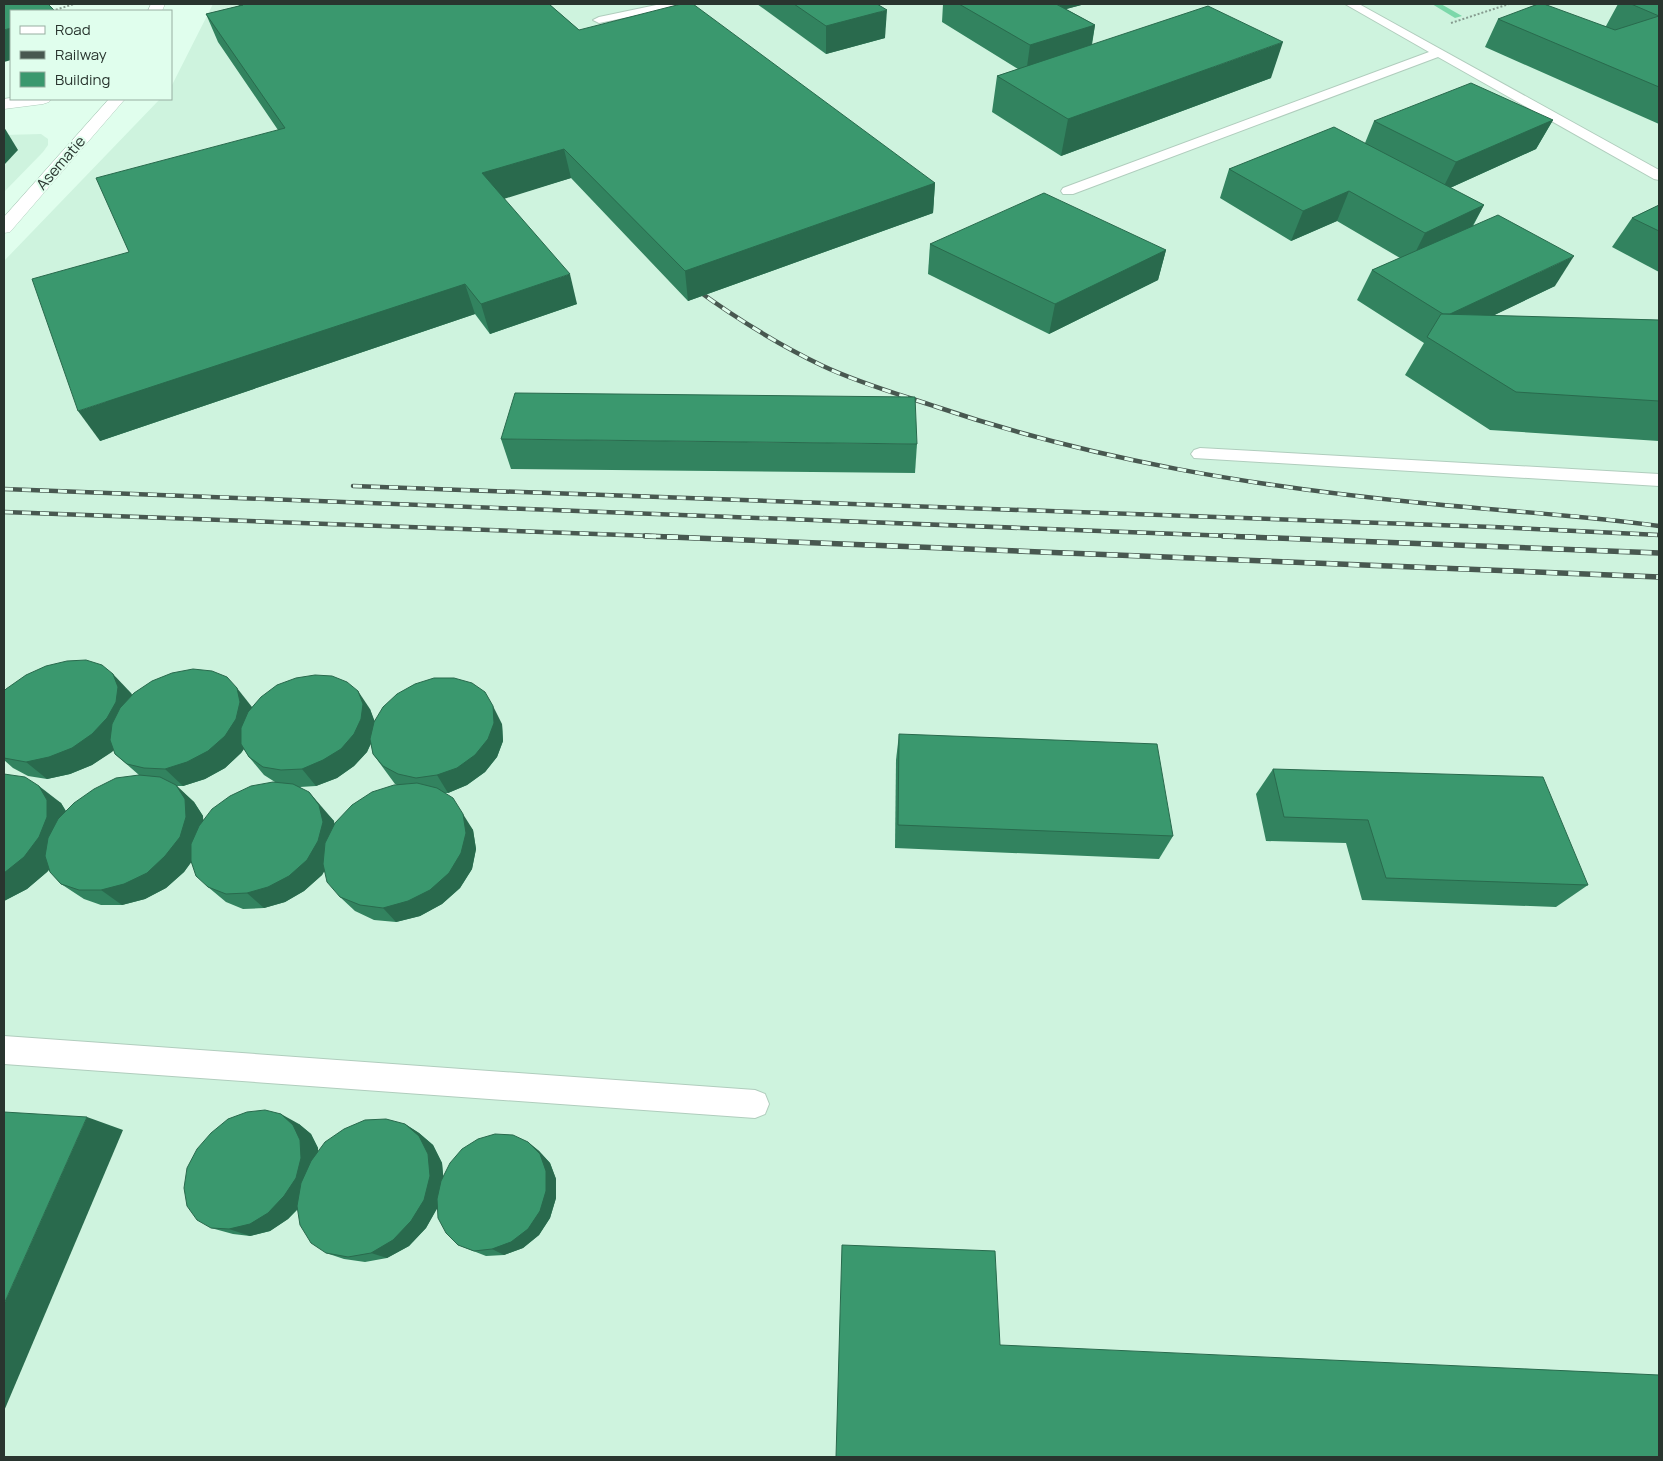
<svg xmlns="http://www.w3.org/2000/svg" width="1663" height="1461" font-family="Manrope,sans-serif">
  <style>
    .built { fill: #cef3de }
    .lines { fill: none; stroke-linecap: round; stroke-linejoin: round }
    .stream { fill: #7cd8aa; fill-rule: evenodd }
    .service-casing { stroke: #b0cdbd; stroke-width: 2 }
    .minor-casing { stroke: #b0cdbd; stroke-width: 1 }
    .path { stroke: #869b8f; stroke-width: 2; stroke-dasharray: 2 2; stroke-linecap: butt }
    .service { fill: #fff; fill-rule: evenodd }
    .minor { fill: #fff; fill-rule: evenodd }
    .rail-far1-casing { stroke: #485850; stroke-width: 4.5 }
    .rail-casing { stroke: #485850; stroke-width: 5.5 }
    .rail-far1 { stroke: #e0feed; stroke-width: 3; stroke-dasharray: 9; stroke-linecap: butt }
    .rail { stroke: #e0feed; stroke-width: 4; stroke-dasharray: 11; stroke-linecap: butt }
    .wall { fill: #32835f; fill-rule: evenodd }
    .shaded-wall { fill: #296a4d }
    .building { fill: #3a986e; stroke: #296a4d }
    .labels { text-anchor: middle; stroke-width: 4; stroke-linejoin: round; paint-order: stroke }
    .far-street-label { font-size: 15px; fill: #29352f; stroke: #e0feed }
  </style>
  <rect width="100%" height="100%" fill="#e0feed"/>
  <g class="built">
    <path d="M213 4H1659V1457H4V261L160 99H171V87Z"/>
    <path d="M41 134 48 139V145L43 152 4 192V135Z"/>
  </g>
  <g class="lines">
    <path class="stream" d="M1432 4H1441L1462 16 1455 18Z"/>
    <g class="service-casing">
      <g id="service">
        <path d="M661 4H683L677 7 599 23 593 20 599 17Z"/>
        <path d="M1345 4H1359L1659 170V180L1654 179 1438 57 1073 194H1063L1061 191 1063 188 1429 52Z"/>
        <path d="M1200 448 1659 474V486L1194 458 1191 454 1194 450Z"/>
        <path d="M4 1036 755 1090 765 1094 769 1104 765 1114 755 1118 4 1064Z"/>
      </g>
    </g>
    <g class="minor-casing">
      <g id="minor">
        <path d="M151 4H165L162 11H148Z"/>
        <path d="M11 98V99H51L49 102 43 104 4 109V99Z"/>
        <path d="M109 99H125L10 232 4 233V217Z"/>
      </g>
    </g>
    <g class="path">
      <path d="M52 11 74 4"/>
      <path d="M1451 23 1509 4"/>
    </g>
    <use href="#service" class="service"/>
    <use href="#minor" class="minor"/>
    <g class="rail-far1-casing">
      <g id="rail-far1">
        <path d="M693 287C734 317 777 344 823 366 859 383 898 394 937 407 1094 460 1257 487 1422 503 1501 511 1580 515 1659 526"/>
        <path d="M353 486 1493 527 1659 535"/>
        <path d="M4 489 1256 537"/>
        <path d="M4 512 678 537"/>
      </g>
    </g>
    <g class="rail-casing">
      <g id="rail">
        <path d="M645 536 1659 577"/>
        <path d="M1223 536 1659 553"/>
      </g>
    </g>
    <use href="#rail-far1" class="rail-far1"/>
    <use href="#rail" class="rail"/>
  </g>
  <g class="wall">
    <path d="M238 4H549L579 30 935 183 933 213 688 301 571 178 504 198 577 304 490 334 475 314 100 441 129 252 278 130 218 42 206 14 239 6Z"/>
    <path d="M757 4H877L885 38 826 54Z"/>
    <path d="M943 4H1085L1066 9 1095 25 1092 45 1271 78 1061 156 992 112 997 76 1018 69 942 22Z"/>
    <path d="M1618 4H1659V124L1485 47 1498 19 1606 26Z"/>
    <path d="M1553 120 1536 149 1450 188 1484 205 1473 226 1555 286 1492 316 1659 320V441L1490 430 1405 375 1424 343 1357 300 1372 270 1400 258 1337 221 1291 241 1220 198 1229 169 1365 143 1374 121Z"/>
    <path d="M1659 205V272L1612 247 1632 218Z"/>
    <path d="M930 244 1166 250 1158 280 1049 334 928 274Z"/>
    <path d="M501 439 917 444 915 473 511 469Z"/>
    <path d="M4 691 131 693 132 695 252 707 370 709 374 721 502 724 503 741 497 757 485 772 467 785 448 793H445L473 830 476 849 472 869 460 888 442 904 420 916 396 922 374 920 355 911 340 897 324 871 322 875 304 891 285 902 264 908 243 909 226 902 208 887 191 862 184 872 166 888 145 899 122 905H101L84 899 61 884 49 870 47 872 27 889 4 901V774L61 803 66 811 139 775 115 754 114 750 92 765 70 774 47 779 28 776 13 768 4 760ZM371 743 373 754 395 784H397L334 824V821L300 787 316 786 337 778 354 766 367 752ZM244 749 249 757 264 775 275 782 203 820V816L194 802 176 786H183L205 779 225 768 241 753Z"/>
    <path d="M899 734 1173 836 1159 859 895 848 896 760Z"/>
    <path d="M1273 769 1588 885 1556 907 1362 900 1346 843 1266 841 1256 794Z"/>
    <path d="M299 1124 311 1134 318 1148V1152L405 1124 419 1133 433 1145 442 1163 443 1177 528 1142 539 1151 550 1163 556 1179V1198L550 1218 539 1235 523 1248 504 1255 486 1256 458 1245 437 1208 426 1228 409 1246 387 1258 365 1262 344 1259 326 1253 298 1209 288 1219 270 1231 250 1236 233 1234 211 1228Z"/>
  </g>
  <g class="shaded-wall">
    <path d="M1060 4H1085L1059 11Z"/>
    <path d="M887 10 885 38 826 54V26Z"/>
    <path d="M1095 25 1090 53 1026 74 1030 45Z"/>
    <path d="M11 28V60L4 62V30Z"/>
    <path d="M1283 42 1271 78 1061 156 1068 119Z"/>
    <path d="M1553 120 1536 149 1441 192 1456 162Z"/>
    <path d="M4 127 18 150 4 165Z"/>
    <path d="M564 149 571 178 491 203 482 173Z"/>
    <path d="M935 183 933 213 688 301 685 271Z"/>
    <path d="M1349 191 1337 221 1291 241 1303 211Z"/>
    <path d="M1484 205 1467 235 1410 263 1425 233Z"/>
    <path d="M1166 250 1158 280 1049 334 1055 304Z"/>
    <path d="M1574 256 1555 286 1436 343 1446 316Z"/>
    <path d="M570 274 577 304 490 334 481 304Z"/>
    <path d="M465 284 475 314 100 441 78 411Z"/>
    <path d="M113 674 131 693 136 705 126 736 112 752 92 765 70 774 47 779 26 762Z"/>
    <path d="M237 688 252 707 256 720 252 737 241 753 225 768 205 779 183 786 165 769Z"/>
    <path d="M358 691 370 709 375 722 374 737 367 752 354 766 337 778 316 786 302 769Z"/>
    <path d="M493 706 502 724 503 741 497 757 485 772 467 785 448 793 437 775Z"/>
    <path d="M176 785 194 802 203 816 204 834 198 853 184 872 166 888 145 899 122 905 101 890Z"/>
    <path d="M39 786 61 803 69 817 62 853 47 872 27 889 4 901V873Z"/>
    <path d="M309 792 334 821 337 838 333 857 322 875 304 891 285 902 264 908 247 893Z"/>
    <path d="M463 814 473 830 476 849 472 869 460 888 442 904 420 916 396 922 383 908Z"/>
    <path d="M281 1114 299 1124 311 1134 318 1148 319 1166 303 1203 288 1219 270 1231 250 1236 229 1229Z"/>
    <path d="M87 1117 123 1130 4 1411V1304Z"/>
    <path d="M405 1124 419 1133 433 1145 442 1163 444 1184 438 1207 426 1228 409 1246 387 1258 371 1253Z"/>
    <path d="M528 1142 539 1151 550 1163 556 1179V1198L550 1218 539 1235 523 1248 504 1255 492 1249Z"/>
  </g>
  <g class="building">
    <path d="M4 4H48L55 11H11V28L4 30Z"/>
    <path d="M241 4H549L579 30 681 4H693L935 183 685 271 564 149 482 173 570 274 481 304 465 284 78 411 32 279 129 252 96 178 285 128 206 14 243 5Z"/>
    <path d="M794 4H877L887 10 826 26Z"/>
    <path d="M959 4H1056L1095 25 1030 45Z"/>
    <path d="M1538 4H1544L1615 30 1659 16V87L1498 19Z"/>
    <path d="M1631 4H1659V16Z"/>
    <path d="M1208 6 1283 42 1068 119 997 76Z"/>
    <path d="M1471 83 1553 120 1456 162 1374 121Z"/>
    <path d="M1334 127 1484 205 1425 233 1349 191 1303 211 1229 169Z"/>
    <path d="M1044 193 1166 250 1055 304 930 244Z"/>
    <path d="M1659 205V231L1632 218Z"/>
    <path d="M1498 215 1574 256 1450 314H1443L1372 270Z"/>
    <path d="M1441 314 1659 320V401L1516 392 1427 337Z"/>
    <path d="M515 393 915 397 917 444 501 439Z"/>
    <path d="M86 660 102 665 113 674 118 687 116 702 107 718 92 734 72 748 49 757 26 762 4 758V691L6 689 26 675 46 666 67 661Z"/>
    <path d="M193 669 212 671 227 677 237 688 240 702 236 719 225 736 208 751 187 762 165 769 144 768 127 764 115 754 110 740 112 724 120 708 134 693 152 681 172 673Z"/>
    <path d="M315 675 332 676 347 682 358 691 363 704 361 719 354 734 341 749 323 760 302 769 281 770 263 767 249 757 241 744V728L248 712 261 697 277 685 296 678Z"/>
    <path d="M434 678H454L472 683 485 692 493 706 494 723 488 739 475 755 457 768 437 775 416 778 398 774 383 766 373 754 370 739 374 722 383 707 397 694 415 684Z"/>
    <path d="M899 734 1157 744 1173 836 898 825Z"/>
    <path d="M1273 769 1543 777 1588 885 1386 878 1368 820 1284 817Z"/>
    <path d="M4 774 25 777 39 786 47 800V817L39 837 24 857 4 873Z"/>
    <path d="M139 775 160 777 176 785 185 799 186 817 180 837 165 856 147 873 124 884 101 890H79L61 884 50 872 45 856 48 838 58 819 74 803 94 789 116 778Z"/>
    <path d="M273 782 293 784 309 792 319 805 323 822 318 841 307 860 289 876 268 887 247 893 226 894 208 887 196 876 191 861V844L199 826 212 809 230 796 251 786Z"/>
    <path d="M417 783 437 788 453 798 463 814 466 833 461 853 449 873 430 890 408 901 383 908 360 905 340 897 327 882 323 864 325 843 335 823 352 805 372 792 394 785Z"/>
    <path d="M265 1110 281 1114 293 1125 300 1140 301 1158 296 1178 284 1196 268 1213 250 1224 229 1229 211 1228 197 1220 187 1206 184 1188 187 1168 197 1149 211 1133 228 1119 247 1112Z"/>
    <path d="M4 1112 87 1117 4 1304Z"/>
    <path d="M386 1119 405 1124 419 1136 428 1154 430 1176 424 1200 411 1221 393 1240 371 1253 348 1257 326 1253 311 1243 300 1225 297 1206 301 1183 311 1161 325 1142 344 1129 365 1120Z"/>
    <path d="M495 1134 513 1135 528 1142 540 1154 546 1171V1191L540 1211 528 1229 511 1242 492 1249 474 1251 458 1245 446 1233 438 1218 437 1199 441 1181 450 1163 462 1149 478 1139Z"/>
    <path d="M842 1245 995 1251 1000 1345 1659 1375V1457H836Z"/>
  </g>
  <g class="labels">
    <g class="far-street-label">
      <text transform="translate(61 163) rotate(-49)" y="5">Asematie</text>
    </g>
  </g>
  <rect width="1663" height="1461" fill="none" stroke="#29352f" stroke-width="10"/>
  <rect x="10" y="10" width="162" height="90" fill="#e0feed" stroke="#97aea1"/>
  <rect x="20" y="26" width="25" height="8" fill="#ffffff" stroke="#97aea1"/>
  <text x="55" y="35" font-size="15" fill="#29352f">Road</text>
  <rect x="20" y="51" width="25" height="8" fill="#485850" stroke="#97aea1"/>
  <text x="55" y="60" font-size="15" fill="#29352f">Railway</text>
  <rect x="20" y="72" width="25" height="15" fill="#3a986e" stroke="#97aea1"/>
  <text x="55" y="85" font-size="15" fill="#29352f">Building</text>
</svg>
